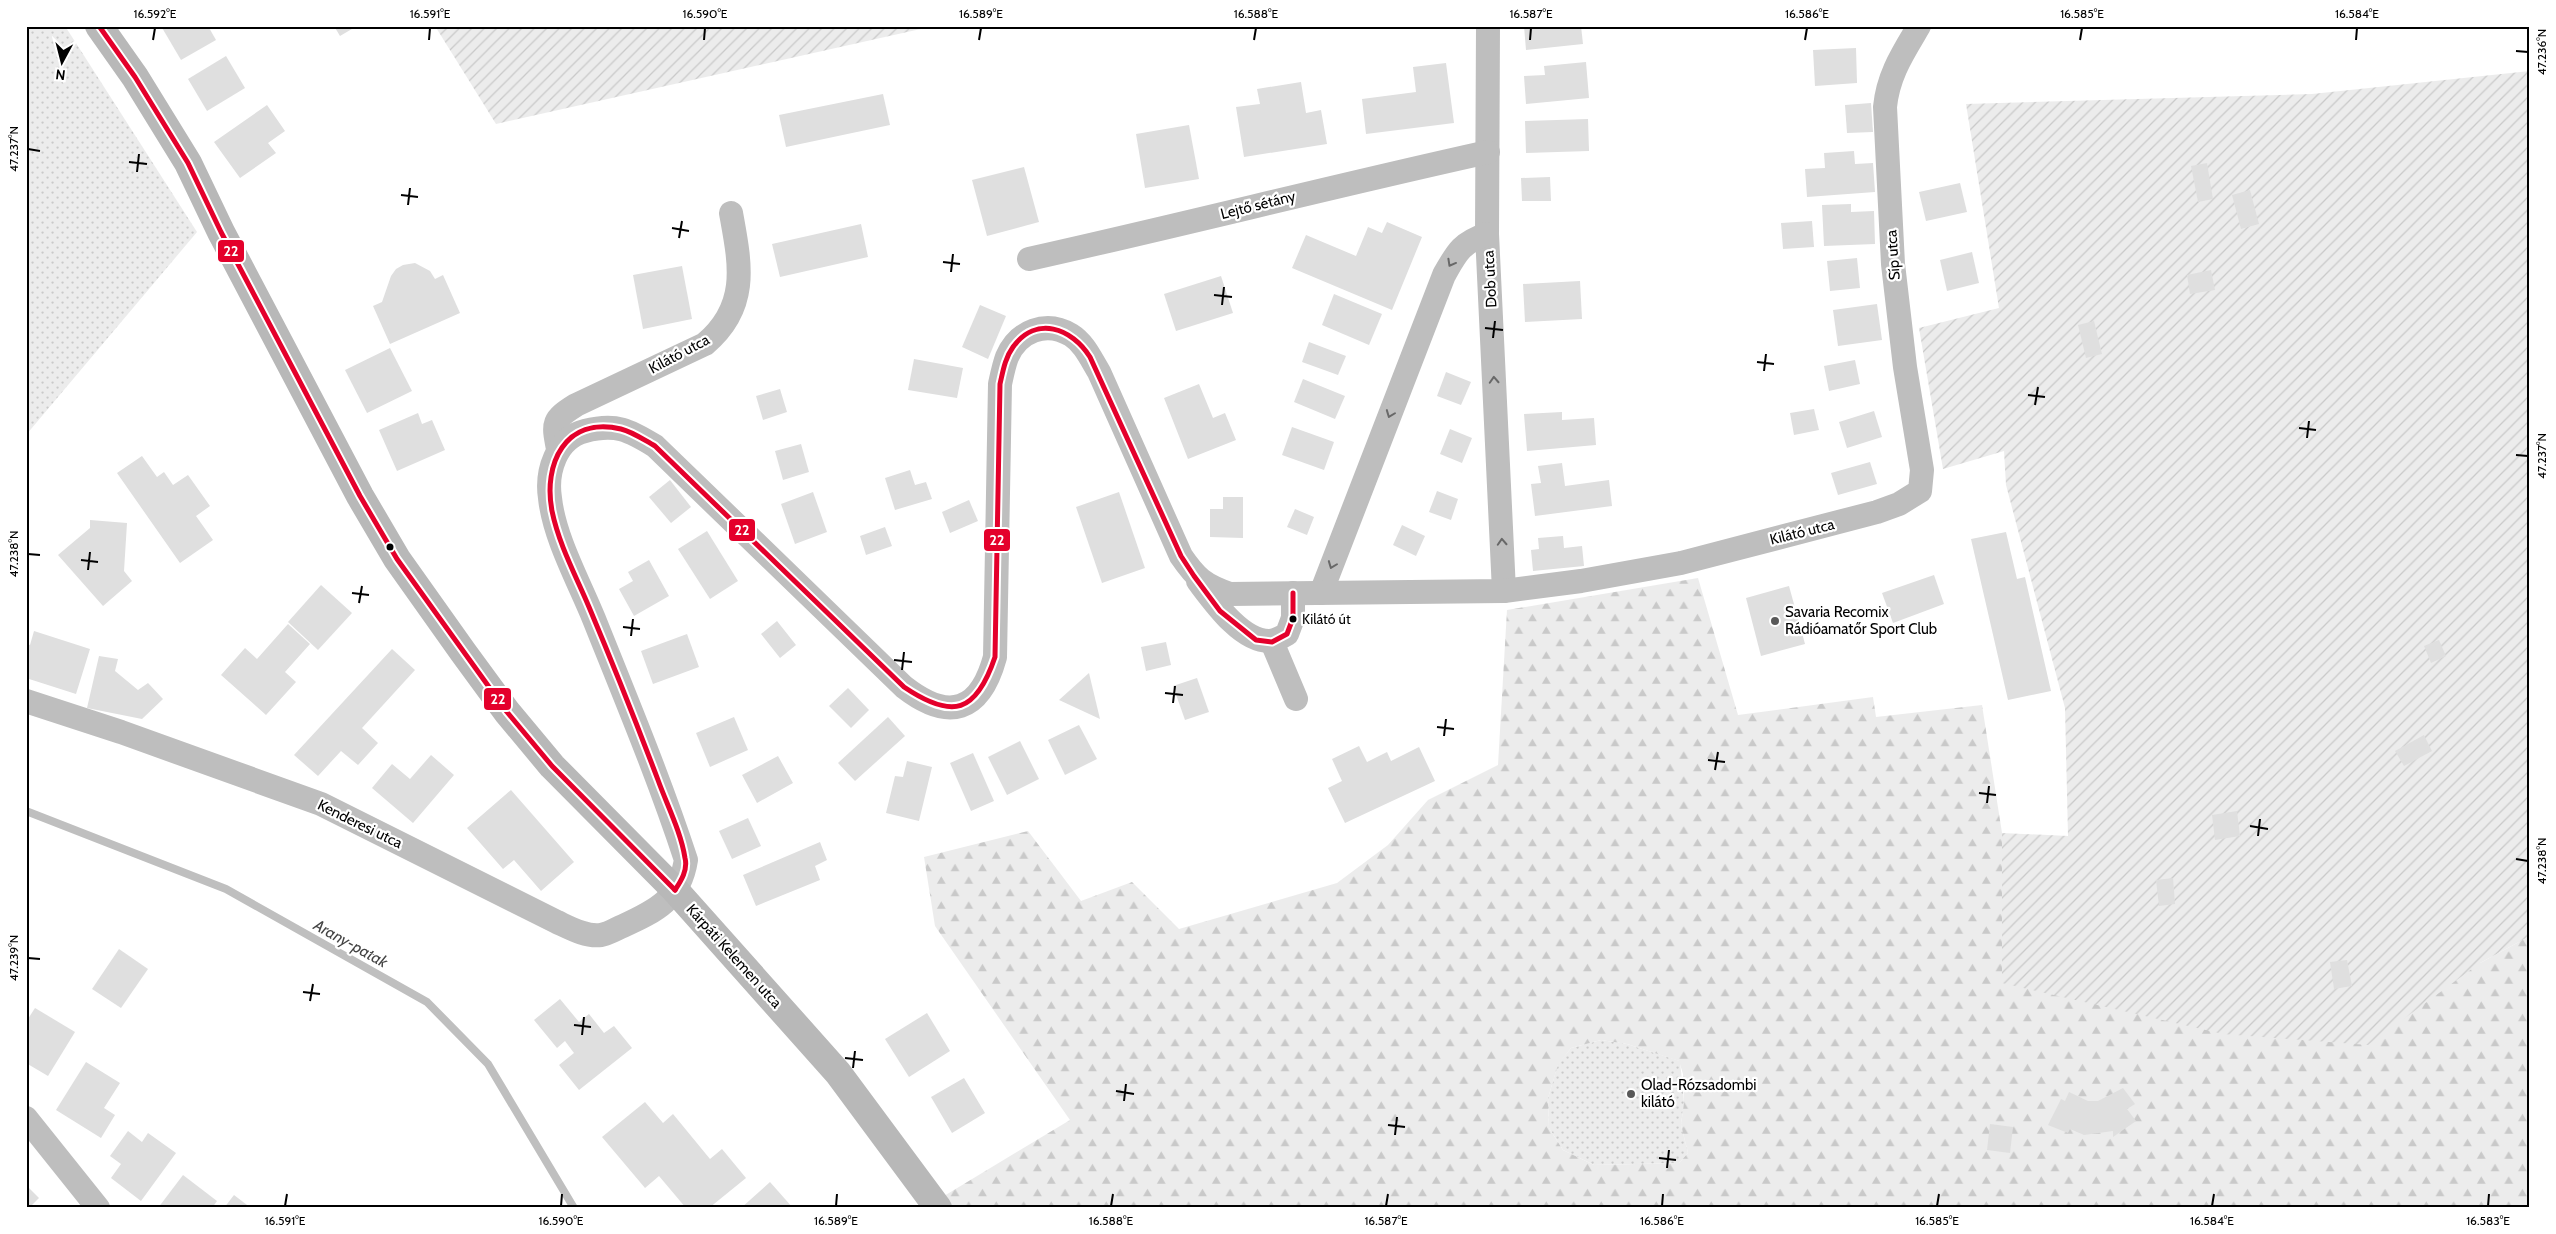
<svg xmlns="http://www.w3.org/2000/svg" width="2556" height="1234" font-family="Cabin,sans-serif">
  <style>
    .grass { fill: url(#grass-dots) }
    .forest { fill: url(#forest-firs); fill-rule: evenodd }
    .garden { fill: url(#garden-furrows) }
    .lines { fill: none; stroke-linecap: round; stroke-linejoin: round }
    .stream { stroke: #bfbfbf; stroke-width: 8 }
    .building { fill: #dfdfdf }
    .street { stroke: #bebebe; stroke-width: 24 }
    .secondary { stroke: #b8b8b8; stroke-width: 28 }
    .bus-1-casing { stroke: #fff; stroke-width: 9 }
    .bus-1 { stroke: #e4002b; stroke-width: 5 }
    .oneway { stroke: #686868 }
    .ticks { fill: none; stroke: #000; stroke-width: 2 }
    .bus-dot { fill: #000; stroke: #fff; stroke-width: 2 }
    .poi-dot { fill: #595959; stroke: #fff; stroke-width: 2 }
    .labels { text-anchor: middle; stroke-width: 4.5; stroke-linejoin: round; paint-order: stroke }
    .bus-label { font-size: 14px; fill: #000; stroke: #fff; text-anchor: start }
    .street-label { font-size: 15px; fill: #000; stroke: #fff }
    .poi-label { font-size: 15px; fill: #000; stroke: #fff; text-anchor: start }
    .water-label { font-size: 16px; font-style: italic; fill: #444; stroke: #fff }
    .line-badge { stroke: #fff; stroke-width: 2 }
    .badge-label { font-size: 14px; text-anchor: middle; font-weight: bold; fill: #fff }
    .neatline { fill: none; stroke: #000; stroke-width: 2 }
    .ticks-label { font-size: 12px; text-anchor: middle; fill: #000 }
  </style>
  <defs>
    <pattern id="grass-dots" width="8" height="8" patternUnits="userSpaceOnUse" patternTransform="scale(1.25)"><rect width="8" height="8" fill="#ececec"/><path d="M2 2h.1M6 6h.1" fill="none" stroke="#c9c9c9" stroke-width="1.8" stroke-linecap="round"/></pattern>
    <pattern id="forest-firs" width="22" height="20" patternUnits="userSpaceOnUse" patternTransform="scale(1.25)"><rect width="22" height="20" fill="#ececec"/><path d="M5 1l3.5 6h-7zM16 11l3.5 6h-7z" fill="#c9c9c9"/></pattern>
    <pattern id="garden-furrows" width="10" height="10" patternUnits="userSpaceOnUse" patternTransform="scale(1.25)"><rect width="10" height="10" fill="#ececec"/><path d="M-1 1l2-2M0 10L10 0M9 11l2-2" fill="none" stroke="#c9c9c9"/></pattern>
  </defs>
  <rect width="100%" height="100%" fill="#fff"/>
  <g class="grass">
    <path d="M26 26H65L197 232 26 435Z"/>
    <path d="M1601 1040 1627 1044 1680 1061 1684 1102 1681 1125 1688 1153 1679 1163 1594 1165 1563 1150 1549 1128 1548 1098 1558 1064 1571 1048Z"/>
  </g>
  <path class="forest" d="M1698 578 1738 715 1873 697 1876 717 1982 705 2002 833V983L2480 963 2530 936V1208H954L944 1196 1070 1120 935 926 924 857 1028 831 1081 901 1132 882 1179 929 1337 883 1388 845 1428 800 1498 765 1507 610ZM1601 1040 1627 1044 1679 1061 1683 1074 1684 1102 1681 1125 1688 1153 1679 1163 1594 1165 1563 1150 1549 1128 1548 1098 1558 1065 1571 1048Z"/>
  <g class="garden">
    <path d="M435 26H934L496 124Z"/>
    <path d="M2530 71V936L2480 963 2368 1045 2223 1034 2002 983V833L2068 836 2065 708 2006 485 2004 451 1943 469 1919 328 1999 308 1966 104 2312 94Z"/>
  </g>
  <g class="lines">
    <path class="stream" d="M26 811 226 889 427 1002 488 1064 574 1208"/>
  </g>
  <g class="building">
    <path d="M161 26H208L216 40 181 60Z"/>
    <path d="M334 26H357L340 36Z"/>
    <path d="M1524 26H1581L1583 44 1526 50Z"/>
    <rect x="1827" y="26" width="40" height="3"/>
    <path d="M1856 48 1857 83 1815 86 1813 50Z"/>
    <path d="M226 56 245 88 207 111 188 79Z"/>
    <path d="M1586 62 1589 98 1526 104 1524 76 1545 75 1544 66Z"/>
    <path d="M1446 63 1454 123 1366 134 1362 99 1416 92 1413 67Z"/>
    <path d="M1301 82 1306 113 1321 110 1327 144 1244 157 1236 107 1260 104 1257 89Z"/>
    <path d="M883 94 890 125 786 147 779 115Z"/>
    <path d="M1871 103 1873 132 1847 133 1845 105Z"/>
    <path d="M267 105 285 131 268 143 276 153 240 178 214 142Z"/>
    <path d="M1588 119 1589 151 1526 153 1525 121Z"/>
    <path d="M1189 125 1199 179 1145 188 1136 134Z"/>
    <path d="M1854 151 1855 164 1873 163 1875 192 1807 197 1805 169 1825 168 1824 153Z"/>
    <path d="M2207 163 2213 199 2198 202 2191 166Z"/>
    <path d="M1024 167 1039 222 987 236 972 180Z"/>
    <path d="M1550 177 1551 201H1522L1521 178Z"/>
    <path d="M1960 183 1967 212 1926 221 1919 192Z"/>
    <path d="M2250 190 2259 224 2241 229 2232 195Z"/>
    <path d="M1851 204V212L1874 211 1875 244 1824 246 1822 205Z"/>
    <path d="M1812 221 1814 247 1783 249 1781 223Z"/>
    <path d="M1387 222 1422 237 1392 310 1292 268 1306 235 1356 256 1368 227 1382 233Z"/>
    <path d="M861 224 868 257 780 277 772 244Z"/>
    <path d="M1972 252 1979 283 1947 291 1940 260Z"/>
    <path d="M1857 258 1860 288 1830 291 1827 261Z"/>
    <path d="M415 263 430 271 435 279 443 275 460 313 390 344 373 306 382 302 391 276 396 269 403 265Z"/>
    <path d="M682 266 692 319 643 329 633 275Z"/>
    <path d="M2211 270 2215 290 2190 294 2187 275Z"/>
    <path d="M1221 276 1233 313 1176 331 1164 294Z"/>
    <path d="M1580 281 1582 319 1525 322 1523 284Z"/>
    <path d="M1334 294 1382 314 1369 345 1322 325Z"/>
    <path d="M1877 304 1882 340 1838 346 1833 310Z"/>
    <path d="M980 305 1006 316 988 359 962 347Z"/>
    <path d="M2094 321 2102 354 2086 358 2078 325Z"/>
    <path d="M1309 342 1346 356 1338 375 1302 362Z"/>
    <path d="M390 348 412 391 367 413 345 370Z"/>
    <path d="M914 359 963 368 957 398 908 390Z"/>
    <path d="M1855 360 1860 384 1829 391 1824 366Z"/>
    <path d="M1446 372 1471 382 1461 405 1437 396Z"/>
    <path d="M1303 379 1345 396 1335 419 1294 402Z"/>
    <path d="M1199 384 1213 418 1225 413 1236 440 1188 459 1164 398Z"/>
    <path d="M780 389 787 412 763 420 756 396Z"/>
    <path d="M1814 409 1819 430 1794 435 1790 413Z"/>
    <path d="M1874 411 1882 437 1847 448 1839 422Z"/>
    <path d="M1562 412V420L1594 418 1596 445 1527 451 1524 414Z"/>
    <path d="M418 413 422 424 432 420 445 450 397 471 379 430Z"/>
    <path d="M1292 427 1334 442 1324 470 1282 455Z"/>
    <path d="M1450 429 1472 438 1462 463 1440 454Z"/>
    <path d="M801 444 809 472 783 480 775 451Z"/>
    <path d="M142 456 157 477 164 472 173 485 188 475 210 506 196 516 213 540 180 563 117 473Z"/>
    <path d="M1870 462 1877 484 1838 495 1831 473Z"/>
    <path d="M1562 463 1565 486 1609 480 1612 506 1535 516 1531 484 1541 483 1538 466Z"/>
    <path d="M910 470 915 485 926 482 932 499 895 510 885 478Z"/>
    <path d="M670 480 691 507 671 523 649 497Z"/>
    <path d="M1437 491 1458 499 1451 520 1429 512Z"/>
    <path d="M813 492 827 532 795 544 781 504Z"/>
    <path d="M1119 492 1145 568 1102 583 1076 507Z"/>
    <path d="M1223 497H1243V538L1210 537V509H1223Z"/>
    <path d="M969 500 978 521 950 533 942 512Z"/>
    <path d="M1295 509 1314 517 1307 535 1287 527Z"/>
    <path d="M90 520 127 523 124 571 132 581 103 606 58 555 90 528Z"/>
    <path d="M1402 525 1425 536 1416 556 1393 545Z"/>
    <path d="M885 527 892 546 866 555 860 536Z"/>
    <path d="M707 531 738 581 710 599 678 549Z"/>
    <path d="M2006 532 2017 579 2025 577 2051 691 2008 700 1971 539Z"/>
    <path d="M1563 536 1564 548 1582 546 1584 566 1533 571 1531 550 1539 549 1538 538Z"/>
    <path d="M649 560 669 596 634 616 619 589 633 581 628 572Z"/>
    <path d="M1934 575 1944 604 1893 623 1882 593Z"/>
    <path d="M321 585 352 613 318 650 288 622Z"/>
    <path d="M1789 586 1805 644 1761 656 1746 598Z"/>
    <path d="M777 621 796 645 780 658 761 634Z"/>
    <path d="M288 624 310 644 285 672 296 682 266 715 221 675 245 648 257 659Z"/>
    <path d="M34 631 90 649 76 694 26 678V644L30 645Z"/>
    <path d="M687 634 699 667 653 684 641 651Z"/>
    <path d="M2439 640 2446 656 2431 663 2424 646Z"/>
    <path d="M1166 642 1171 665 1146 671 1141 647Z"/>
    <path d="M392 649 415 670 362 728 378 743 358 765 341 751 318 776 294 755Z"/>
    <path d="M99 656 118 659 115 671 138 690 148 683 163 699 142 719 87 708Z"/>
    <path d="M1089 673 1100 719 1059 700Z"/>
    <path d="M1197 678 1209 712 1185 720 1173 686Z"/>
    <path d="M848 688 869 710 851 728 829 706Z"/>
    <path d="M734 717 748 750 710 767 696 733Z"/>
    <path d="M888 717 905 736 855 781 838 763Z"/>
    <path d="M1079 725 1097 759 1065 775 1048 740Z"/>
    <path d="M2424 735 2432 751 2404 766 2395 751Z"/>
    <path d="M1020 741 1039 779 1007 795 988 757Z"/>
    <path d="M1359 746 1367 762 1387 752 1391 761 1419 747 1435 781 1345 823 1328 788 1342 781 1332 759Z"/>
    <path d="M973 753 994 801 971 811 950 763Z"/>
    <path d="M431 755 454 775 413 823 372 788 392 764 410 779Z"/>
    <path d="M778 756 793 783 757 803 742 775Z"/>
    <path d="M907 761 932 767 919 821 886 813 895 776 903 777Z"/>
    <path d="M511 790 574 862 541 891 514 860 503 869 467 828Z"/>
    <path d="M2237 811 2240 836 2215 840 2212 815Z"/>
    <path d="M748 818 761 846 732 859 719 831Z"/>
    <path d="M820 842 827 860 815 866 820 880 756 906 743 875Z"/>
    <path d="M2173 878 2175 904 2159 906 2156 880Z"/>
    <path d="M119 949 148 969 121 1008 92 989Z"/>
    <path d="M2347 960 2352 986 2334 989 2330 962Z"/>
    <path d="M560 999 579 1022 589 1014 604 1033 614 1026 632 1048 579 1090 559 1065 574 1053 565 1041 557 1048 534 1020Z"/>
    <path d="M35 1008 75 1032 48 1076 26 1063V1022Z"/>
    <path d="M927 1013 950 1051 909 1077 885 1039Z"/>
    <path d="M86 1062 120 1083 104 1108 115 1115 101 1138 56 1110Z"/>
    <path d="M964 1078 985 1113 952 1133 931 1097Z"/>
    <path d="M2123 1088 2135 1104 2127 1109 2136 1121 2113 1137V1131L2084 1135 2070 1129 2068 1133 2048 1125 2061 1099 2065 1101 2069 1092 2088 1101H2098Z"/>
    <path d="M645 1102 663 1123 673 1114 710 1159 722 1149 746 1178 709 1208H686L659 1176 645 1188 602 1137Z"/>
    <path d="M1990 1124 2013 1127 2010 1153 1987 1150Z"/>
    <path d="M128 1131 142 1142 148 1133 176 1153 141 1201 111 1178 121 1164 110 1156Z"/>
    <path d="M183 1175 217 1201 212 1208H158Z"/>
    <path d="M770 1182 793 1208H741Z"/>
    <path d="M26 1185 39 1198 29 1208H26Z"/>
    <path d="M234 1195 251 1208H224Z"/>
  </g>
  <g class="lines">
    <g class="street">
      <path d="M1488 26 1487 234 1504 591"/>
      <path d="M1029 259C1182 225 1334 186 1488 152"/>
      <path d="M558 449C553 423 552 420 576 405L705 344C750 306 740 263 731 213"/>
      <path d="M1198 581C1214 602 1241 641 1269 641 1275 641 1282 637 1287 634L1293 618V593"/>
      <path d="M1321 593 1444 275C1457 252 1461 243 1487 234"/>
      <path d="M1272 642 1296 699"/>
      <path d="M26 701 121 732 321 804 557 922C570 928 586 937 601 935 608 934 616 929 623 926 656 911 680 899 686 860 659 778 626 699 594 619 579 582 554 537 550 498 546 472 556 438 585 431 616 423 629 430 655 446L904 687C949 722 980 712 995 657L1000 384C1002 375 1004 365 1007 357 1018 331 1046 320 1071 335 1084 343 1091 359 1099 372L1181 556C1196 578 1204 585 1230 594L1504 591 1581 581 1681 563 1877 512 1899 504 1920 491 1922 470 1905 367 1893 264 1885 107C1888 75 1903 53 1919 26"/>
      <path d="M26 1118 98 1208"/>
    </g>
    <path class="secondary" d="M99 26 135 77 188 163 221 232 360 496 397 559 463 652 507 712 552 766 675 890 838 1073 938 1208"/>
    <g class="bus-1-casing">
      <g id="bus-1">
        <path d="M99 26 135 77 188 163 221 232 360 496 397 559 507 712 552 766 675 890"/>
        <path d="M675 890C681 881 688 870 685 858 681 832 667 805 658 780 636 722 613 664 589 607 576 576 559 545 552 511 543 464 565 416 621 429 633 432 644 440 655 446L904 687C953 720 976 713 995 657L1000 384C1003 371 1005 358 1013 347 1036 315 1072 328 1090 357L1181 556 1194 576 1220 611 1256 640 1272 642 1287 634 1293 618V593"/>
      </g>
    </g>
    <use href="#bus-1" class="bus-1"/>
  </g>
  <defs><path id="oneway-chevron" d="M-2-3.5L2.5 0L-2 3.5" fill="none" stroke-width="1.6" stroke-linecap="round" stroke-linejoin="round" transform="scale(1.25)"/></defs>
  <g class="oneway">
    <use href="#oneway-chevron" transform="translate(1451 263) rotate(119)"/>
    <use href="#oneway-chevron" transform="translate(1494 380) rotate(-93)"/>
    <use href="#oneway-chevron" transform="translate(1390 414) rotate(111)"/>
    <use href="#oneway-chevron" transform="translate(1502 542) rotate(-93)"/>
    <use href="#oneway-chevron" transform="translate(1332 565) rotate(111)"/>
  </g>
  <path class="ticks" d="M153 40 155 28M429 40 430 28M704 40 705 28M979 40 981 28M1254 40 1256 28M1530 40 1531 28M1805 40 1807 28M2080 40 2082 28M2356 40 2357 28M2516 51 2528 52M28 149 40 151M129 162 147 164M137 172 139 154M401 195 418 197M408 205 410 188M672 228 689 231M679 238 682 221M943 262 960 264M951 272 953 254M1214 295 1232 297M1222 305 1224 287M1485 328 1503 330M1493 338 1495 321M1757 362 1774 364M1764 371 1766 354M2028 395 2045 397M2035 405 2038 387M2299 428 2316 430M2307 438 2309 421M2516 455 2528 456M28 554 40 555M81 560 98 562M88 570 90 552M352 593 369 595M359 603 362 586M623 627 640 629M631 636 633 619M894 660 912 662M902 670 904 652M1165 693 1183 695M1173 703 1175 686M1437 727 1454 729M1444 736 1446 719M1708 760 1725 762M1715 770 1718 752M1979 793 1996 795M1987 803 1989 786M2250 826 2268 829M2258 836 2260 819M2516 859 2528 861M28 958 40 959M303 992 320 994M310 1001 313 984M574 1025 591 1027M582 1035 584 1017M845 1058 863 1060M853 1068 855 1051M1116 1091 1134 1094M1124 1101 1126 1084M1388 1125 1405 1127M1395 1135 1397 1117M1659 1158 1676 1160M1667 1168 1669 1150M285 1206 287 1194M561 1206 562 1194M836 1206 837 1194M1111 1206 1113 1194M1386 1206 1388 1194M1662 1206 1663 1194M1937 1206 1939 1194M2212 1206 2214 1194M2488 1206 2489 1194"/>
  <g class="bus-dot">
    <circle cx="390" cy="547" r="4.5"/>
    <circle cx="1293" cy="619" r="4.5"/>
  </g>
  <g class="poi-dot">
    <circle cx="1775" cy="621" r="5"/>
    <circle cx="1631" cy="1094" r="5"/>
  </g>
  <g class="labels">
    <g class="bus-label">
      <text x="1302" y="624">Kilátó út</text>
    </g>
    <g class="street-label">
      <text transform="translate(1258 205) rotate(-14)" y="5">Lejtő sétány</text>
      <text transform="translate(1893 255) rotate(-94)" y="5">Síp utca</text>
      <text transform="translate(1490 279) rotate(-93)" y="5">Dob utca</text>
      <text transform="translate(679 354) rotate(-28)" y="5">Kilátó utca</text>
      <text transform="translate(1802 532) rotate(-14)" y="5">Kilátó utca</text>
      <text transform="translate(360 824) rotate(26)" y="5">Kenderesi utca</text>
      <text transform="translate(734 956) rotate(48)" y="5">Kárpáti Kelemen utca</text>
    </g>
    <g class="poi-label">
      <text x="1785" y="617">Savaria Recomix<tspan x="1785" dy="17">Rádióamatőr Sport Club</tspan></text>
      <text x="1641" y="1090">Olad-Rózsadombi<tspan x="1641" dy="17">kilátó</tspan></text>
    </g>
    <g class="water-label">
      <text transform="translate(351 943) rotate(29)" y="6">Arany-patak</text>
    </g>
  </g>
  <g class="line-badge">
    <rect x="217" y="239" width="28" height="24" rx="5" fill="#e4002b"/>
    <rect x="728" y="518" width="28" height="24" rx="5" fill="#e4002b"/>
    <rect x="983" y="528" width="28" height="24" rx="5" fill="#e4002b"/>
    <rect x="483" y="687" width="29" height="24" rx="5" fill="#e4002b"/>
  </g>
  <g class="badge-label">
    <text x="231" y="256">22</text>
    <text x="742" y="535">22</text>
    <text x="997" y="545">22</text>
    <text x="498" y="704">22</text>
  </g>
  <rect width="2556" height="1234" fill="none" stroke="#ffffff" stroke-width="55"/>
  <g transform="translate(62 62) rotate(187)" stroke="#ffffff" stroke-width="4" paint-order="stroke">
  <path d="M0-4L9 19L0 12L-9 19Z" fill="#000000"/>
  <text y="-8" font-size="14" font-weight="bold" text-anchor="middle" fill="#000000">N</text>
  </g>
  <rect x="28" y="28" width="2500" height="1178" class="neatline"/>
  <g class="ticks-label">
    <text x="155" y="18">16.592°E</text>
    <text x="430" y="18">16.591°E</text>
    <text x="705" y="18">16.590°E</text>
    <text x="981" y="18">16.589°E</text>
    <text x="1256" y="18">16.588°E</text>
    <text x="1531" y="18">16.587°E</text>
    <text x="1807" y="18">16.586°E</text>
    <text x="2082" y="18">16.585°E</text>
    <text x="2357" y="18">16.584°E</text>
    <text transform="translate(2542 52) rotate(-90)" y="4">47.236°N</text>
    <text transform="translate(14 149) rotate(-90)" y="4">47.237°N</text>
    <text transform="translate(2542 456) rotate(-90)" y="4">47.237°N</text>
    <text transform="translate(14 554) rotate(-90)" y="4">47.238°N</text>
    <text transform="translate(2542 861) rotate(-90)" y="4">47.238°N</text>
    <text transform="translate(14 958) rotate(-90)" y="4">47.239°N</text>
    <text x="285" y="1225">16.591°E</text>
    <text x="561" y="1225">16.590°E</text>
    <text x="836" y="1225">16.589°E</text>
    <text x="1111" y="1225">16.588°E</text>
    <text x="1386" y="1225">16.587°E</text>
    <text x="1662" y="1225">16.586°E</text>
    <text x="1937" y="1225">16.585°E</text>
    <text x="2212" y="1225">16.584°E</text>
    <text x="2488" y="1225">16.583°E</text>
  </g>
</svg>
